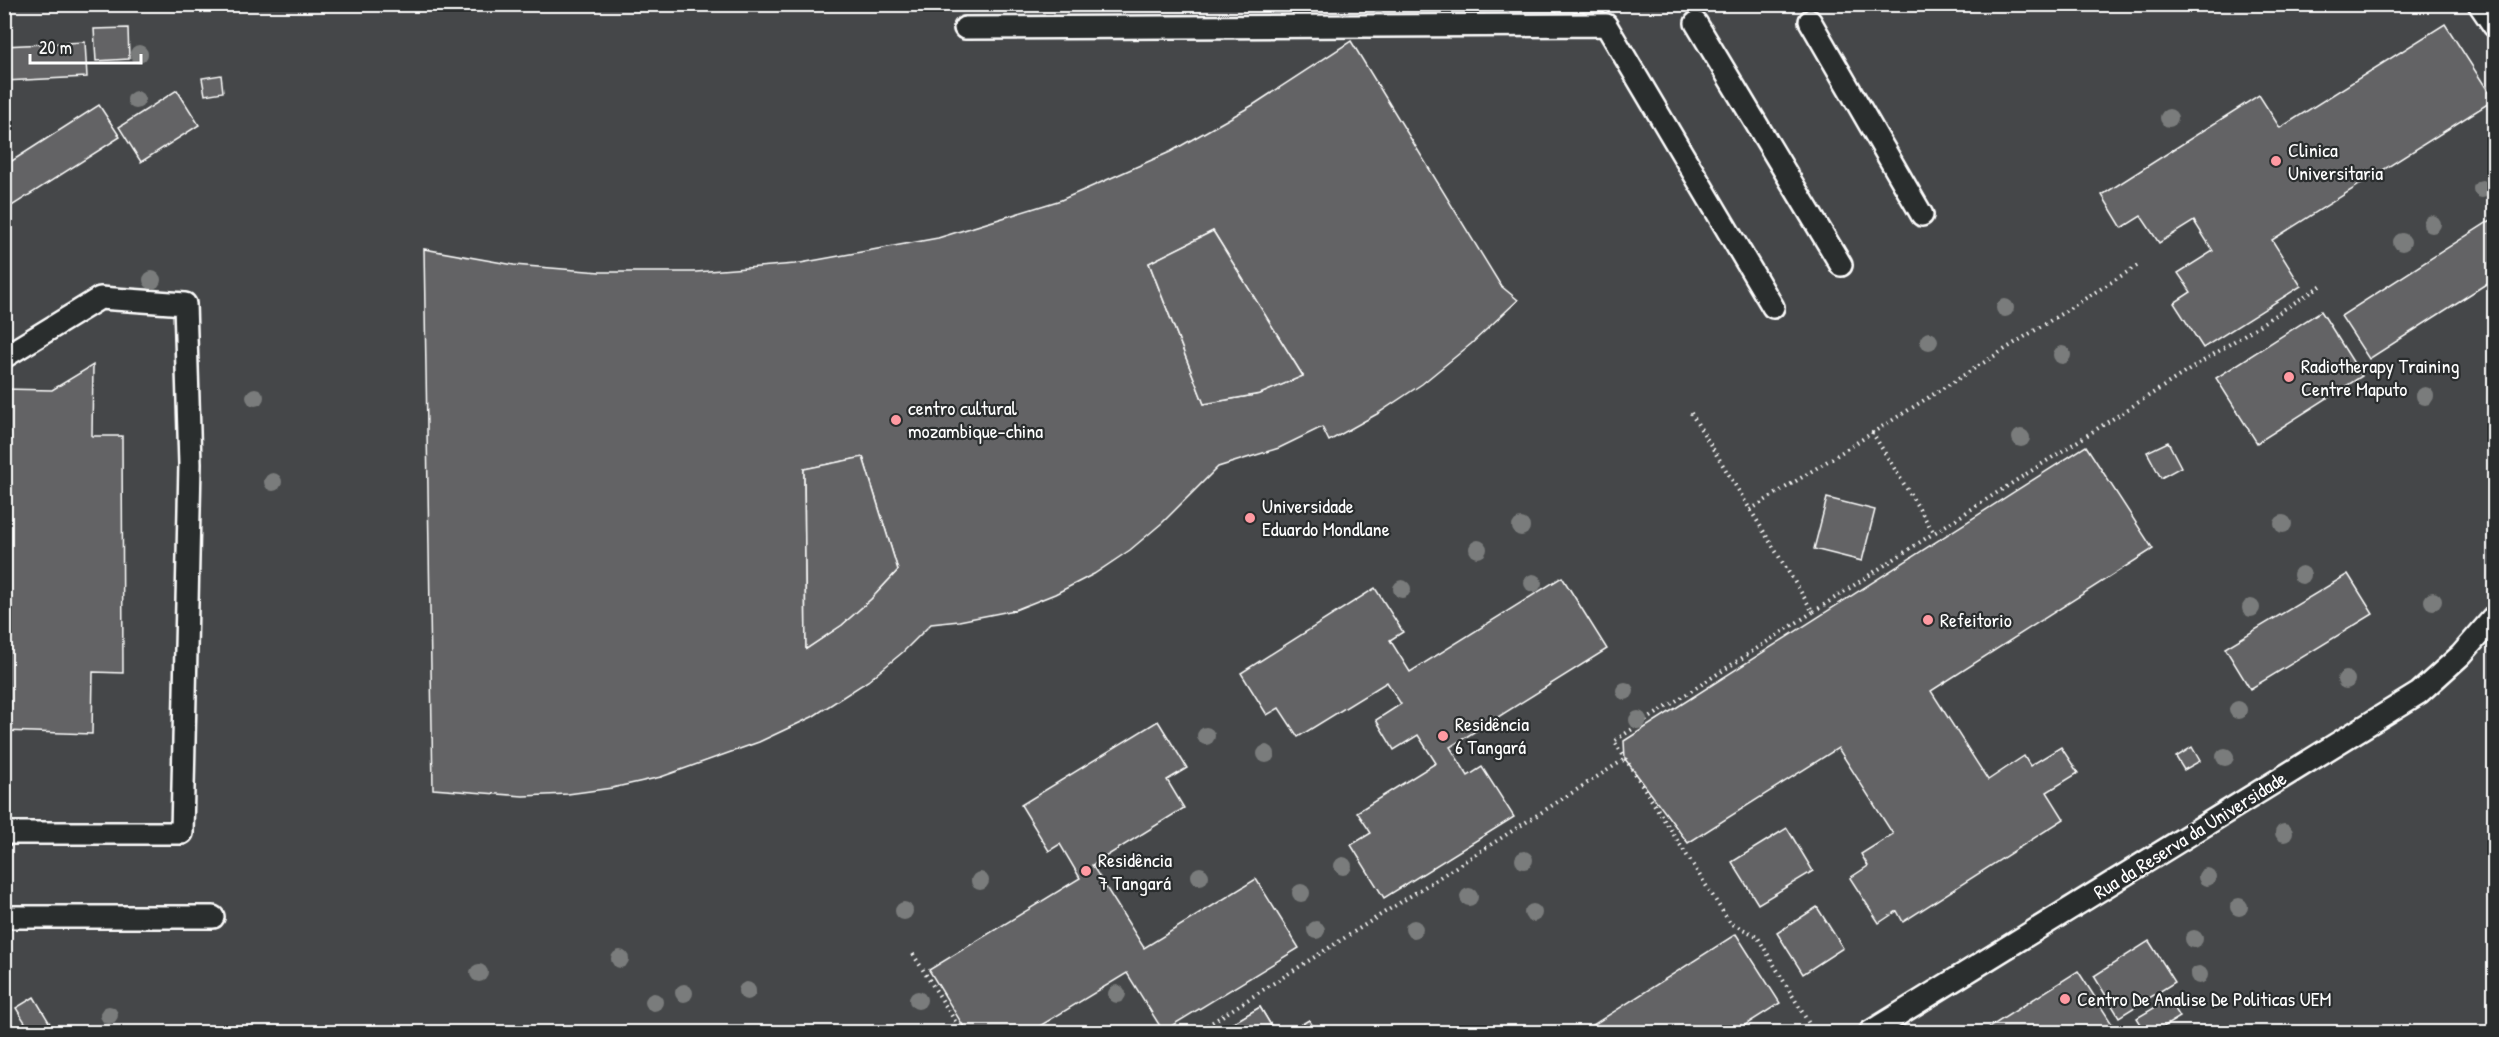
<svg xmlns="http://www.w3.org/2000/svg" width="2499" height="1037" font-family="'Patrick Hand',sans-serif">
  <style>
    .built { fill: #444748 }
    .building { fill: #636465; stroke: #fff; stroke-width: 1.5; fill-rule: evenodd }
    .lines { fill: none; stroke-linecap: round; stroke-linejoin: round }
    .lane-casing { stroke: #fff; stroke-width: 26 }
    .path { stroke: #fff; stroke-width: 4; stroke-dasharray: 1.5 4.5; stroke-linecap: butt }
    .lane { stroke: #2a2d2e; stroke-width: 21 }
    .tree { fill: #7a7c7c }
    .poi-dot { fill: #ff9aa2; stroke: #2a2d2e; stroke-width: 2 }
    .labels { text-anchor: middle; stroke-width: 4.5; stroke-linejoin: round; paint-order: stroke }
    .poi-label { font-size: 20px; fill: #fff; stroke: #2a2d2e; text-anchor: start }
    .street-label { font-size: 20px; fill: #fff; stroke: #2a2d2e }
  </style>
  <rect width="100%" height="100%" fill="#373a3b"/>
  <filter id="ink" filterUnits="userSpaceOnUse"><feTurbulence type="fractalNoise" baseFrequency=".0167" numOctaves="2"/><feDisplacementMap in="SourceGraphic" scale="12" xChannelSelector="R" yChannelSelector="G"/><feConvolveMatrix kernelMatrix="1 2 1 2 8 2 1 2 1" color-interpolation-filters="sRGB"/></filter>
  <g filter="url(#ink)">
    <rect class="built" x="5" y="5" width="2489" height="1027"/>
    <g class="building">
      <path d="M2445 24 2494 100 2272 240 2301 286 2203 348 2174 303 2191 292 2178 273 2213 251 2194 221 2159 243 2141 216 2122 228 2102 195 2259 95 2280 128Z"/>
      <path d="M128 28 129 59 96 61 94 29Z"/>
      <path d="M1351 41 1501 286 1518 300 1471 344 1422 384 1377 414 1329 441 1322 427 1279 448 1218 467 1162 523 1130 550 1094 574 1055 594 1015 610 959 621 931 624 903 652 868 681 812 717 759 742 661 777 612 788 568 794 523 796 433 789 424 249 514 265 600 272H696L795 264 938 238 1061 200 1170 152 1253 105ZM1213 231 1303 376 1260 394 1204 404 1149 263ZM863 457 898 570 871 599 842 625 806 649 804 469Z"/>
      <path d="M85 42 87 77 4 81V46Z"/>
      <path d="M221 75 223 92 205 95 202 78Z"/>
      <path d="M177 90 199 125 141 162 119 127Z"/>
      <path d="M99 105 120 137 4 211V166Z"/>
      <path d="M2494 218V279L2369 359 2341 316Z"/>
      <path d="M1213 231 1303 376 1260 394 1204 404 1149 263Z"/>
      <path d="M2321 311 2362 376 2257 443 2216 378Z"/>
      <path d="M93 365 92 436H122L123 673 93 672 92 734 4 731V389L52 390Z"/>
      <path d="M2168 442 2181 467 2161 478 2147 452Z"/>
      <path d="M2086 446 2153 549 1931 691 1988 780 2024 756 2030 766 2061 747 2078 773 2047 792 2064 819 1903 922 1897 911 1879 923 1850 878 1868 866 1861 854 1893 834 1838 748 1688 843 1625 759 1624 741Z"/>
      <path d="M863 457 898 570 871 599 842 625 806 649 804 469Z"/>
      <path d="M1827 498 1875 510 1862 561 1814 549Z"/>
      <path d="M2348 574 2373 614 2250 689 2225 648Z"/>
      <path d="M1562 577 1607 649 1450 747 1468 776 1482 767 1514 817 1384 898 1351 845 1371 833 1357 812 1436 763 1418 735 1394 750 1376 720 1401 704 1387 682 1298 737 1279 708 1267 715 1241 673 1375 588 1403 632 1390 640 1410 672Z"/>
      <path d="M1158 721 1187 768 1167 780 1184 808 1092 865 1144 948 1256 879 1299 948 1163 1031 1127 973 1030 1032H967L929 970 1080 878 1060 844 1049 851 1021 805Z"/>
      <path d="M2192 747 2200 761 2184 770 2176 757Z"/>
      <path d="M1787 828 1813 871 1758 904 1732 862Z"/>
      <path d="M1817 907 1843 948 1803 974 1777 933Z"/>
      <path d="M1736 934 1780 1003 1734 1032H1582Z"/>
      <path d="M2149 941 2175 982 2119 1017 2094 976Z"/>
      <path d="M2078 971 2114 1027 2106 1032H1982Z"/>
      <path d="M34 997 55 1032H31L16 1008Z"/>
      <path d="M2169 999 2180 1017 2155 1032H2146L2137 1018Z"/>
      <path d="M1260 1007 1275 1032H1218Z"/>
      <path d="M1260 1007 1275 1032H1218Z"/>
      <path d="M1309 1020 1316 1032H1289Z"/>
      <path d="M1309 1020 1316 1032H1289Z"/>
    </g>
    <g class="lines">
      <g class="lane-casing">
        <g id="lane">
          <path d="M2479 4 2494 26"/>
          <path d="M1810 21 1922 215"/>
          <path d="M1696 23 1841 265"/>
          <path d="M965 28 1606 25 1773 307"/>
          <path d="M4 357 100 298 185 304 190 464 182 833H4"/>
          <path d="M4 917H213"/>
          <path d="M1870 1032 2419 693 2461 655 2494 617"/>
        </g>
      </g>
      <g class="path">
        <path d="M1691 413 1813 612 1934 533"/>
        <path d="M1872 432 1934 533 2322 285"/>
        <path d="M1750 510 2140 264"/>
        <path d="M1813 612 1614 741 1730 923 1757 936 1814 1032"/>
        <path d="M913 954 962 1032"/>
        <path d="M1197 1032 1625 759"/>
      </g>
      <use href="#lane" class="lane"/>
    </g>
    <g class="tree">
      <circle cx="139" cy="54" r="9"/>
      <circle cx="136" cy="100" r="9"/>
      <circle cx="2169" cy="118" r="9"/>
      <circle cx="2482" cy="189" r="9"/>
      <circle cx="2432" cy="224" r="9"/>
      <circle cx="2402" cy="242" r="9"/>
      <circle cx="152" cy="280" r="9"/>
      <circle cx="2005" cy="308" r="9"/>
      <circle cx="1929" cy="341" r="9"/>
      <circle cx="2062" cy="355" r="9"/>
      <circle cx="2425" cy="396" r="9"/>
      <circle cx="255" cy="397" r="9"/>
      <circle cx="2021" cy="438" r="9"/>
      <circle cx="273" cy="482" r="9"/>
      <circle cx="2283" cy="524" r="9"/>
      <circle cx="1521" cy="527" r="9"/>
      <circle cx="1478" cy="549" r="9"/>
      <circle cx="2302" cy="575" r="9"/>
      <circle cx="1533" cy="583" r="9"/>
      <circle cx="1402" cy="589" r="9"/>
      <circle cx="2433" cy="601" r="9"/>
      <circle cx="2251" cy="608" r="9"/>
      <circle cx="2346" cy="680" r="9"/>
      <circle cx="1625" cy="691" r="9"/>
      <circle cx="2238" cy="710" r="9"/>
      <circle cx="1638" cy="720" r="9"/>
      <circle cx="1206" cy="736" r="9"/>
      <circle cx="1266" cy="754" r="9"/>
      <circle cx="2225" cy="757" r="9"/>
      <circle cx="2284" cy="833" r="9"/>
      <circle cx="1524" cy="860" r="9"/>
      <circle cx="1343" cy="866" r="9"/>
      <circle cx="1200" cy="876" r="9"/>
      <circle cx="2207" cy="877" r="9"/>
      <circle cx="980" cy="881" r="9"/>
      <circle cx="1301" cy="893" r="9"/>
      <circle cx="1469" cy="897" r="9"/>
      <circle cx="2239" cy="907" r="9"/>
      <circle cx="904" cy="911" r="9"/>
      <circle cx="1533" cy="913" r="9"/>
      <circle cx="1414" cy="929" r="9"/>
      <circle cx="1316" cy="930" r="9"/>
      <circle cx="2194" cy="939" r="9"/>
      <circle cx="620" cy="959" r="9"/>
      <circle cx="479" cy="973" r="9"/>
      <circle cx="2199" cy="975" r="9"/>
      <circle cx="747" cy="991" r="9"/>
      <circle cx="684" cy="993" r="9"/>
      <circle cx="1117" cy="994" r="9"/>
      <circle cx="918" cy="1000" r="9"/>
      <circle cx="654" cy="1002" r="9"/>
      <circle cx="109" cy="1015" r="9"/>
    </g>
  </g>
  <g class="poi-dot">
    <circle cx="2276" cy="161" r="6"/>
    <circle cx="2289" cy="377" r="6"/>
    <circle cx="896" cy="420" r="6"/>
    <circle cx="1250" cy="518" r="6"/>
    <circle cx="1928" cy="620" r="6"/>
    <circle cx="1443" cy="736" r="6"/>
    <circle cx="1086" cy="871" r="6"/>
    <circle cx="2065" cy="999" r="6"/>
  </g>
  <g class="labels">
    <g class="poi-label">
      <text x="2288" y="157">Clinica<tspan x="2288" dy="23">Universitaria</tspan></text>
      <text x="2301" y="373">Radiotherapy Training<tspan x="2301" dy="23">Centre Maputo</tspan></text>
      <text x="908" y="415">centro cultural<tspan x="908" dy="23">mozambique-china</tspan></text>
      <text x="1262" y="513">Universidade<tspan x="1262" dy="23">Eduardo Mondlane</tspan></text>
      <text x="1940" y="627">Refeitorio</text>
      <text x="1455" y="731">Residência<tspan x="1455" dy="23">6 Tangará</tspan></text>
      <text x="1098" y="867">Residência<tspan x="1098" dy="23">7 Tangará</tspan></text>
      <text x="2077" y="1006">Centro De Analise De Politicas UEM</text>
    </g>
    <g class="street-label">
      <text transform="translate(2190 835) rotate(-32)" y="7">Rua da Reserva da Universidade</text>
    </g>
  </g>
  <rect width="2499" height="1037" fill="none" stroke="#2a2d2e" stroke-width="24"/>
  <rect x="12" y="12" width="2475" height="1013" fill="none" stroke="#fff" stroke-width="2" filter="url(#ink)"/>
  <path d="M30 54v9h111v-9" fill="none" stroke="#ffffff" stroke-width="3"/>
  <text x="39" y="54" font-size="18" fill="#ffffff" stroke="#2a2d2e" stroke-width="4.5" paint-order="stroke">20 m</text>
</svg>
